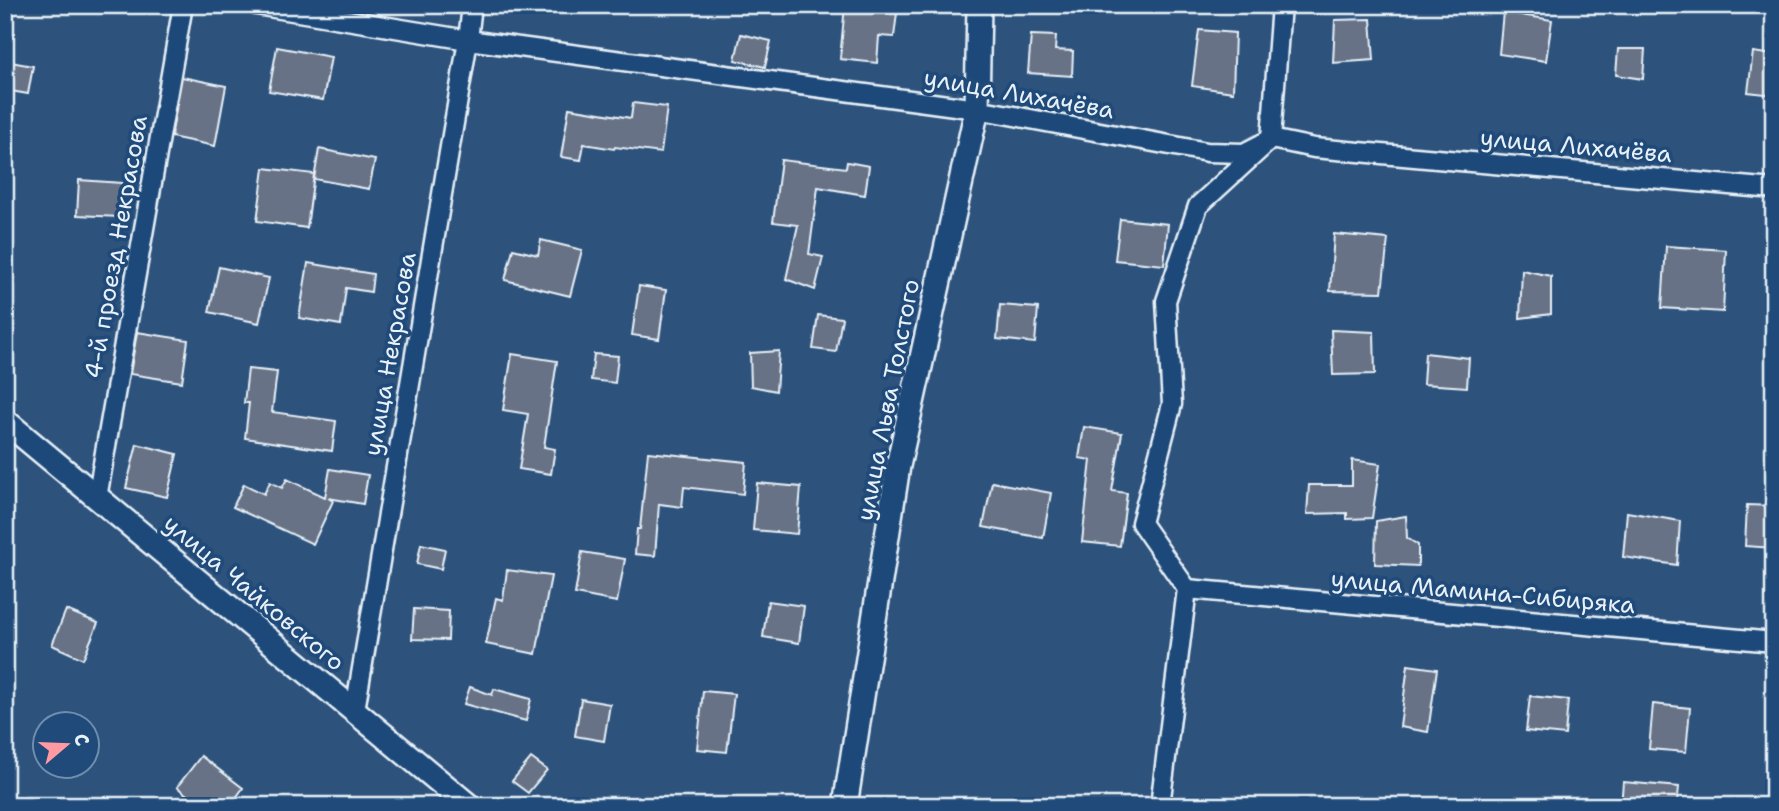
<svg xmlns="http://www.w3.org/2000/svg" width="1779" height="811" font-family="'Shantell Sans',sans-serif">
  <style>
    .building { fill: #677286; stroke: #e8f1f8; stroke-width: 2 }
    .lines { fill: none; stroke-linecap: round; stroke-linejoin: round }
    .minor-casing { stroke: #e8f1f8; stroke-width: 23 }
    .tertiary-casing { stroke: #e8f1f8; stroke-width: 28 }
    .minor { stroke: #1f4a7a; stroke-width: 18 }
    .tertiary { stroke: #1f4a7a; stroke-width: 23 }
    .labels { text-anchor: middle; stroke-width: 7; stroke-linejoin: round; paint-order: stroke }
    .street-label { font-size: 24px; fill: #e8f1f8; stroke: #1f4a7a }
  </style>
  <rect width="100%" height="100%" fill="#2d527c"/>
  <filter id="ink" filterUnits="userSpaceOnUse"><feTurbulence type="fractalNoise" baseFrequency=".0143" numOctaves="2"/><feDisplacementMap in="SourceGraphic" scale="14" xChannelSelector="R" yChannelSelector="G"/><feConvolveMatrix kernelMatrix="1 2 1 2 8 2 1 2 1" color-interpolation-filters="sRGB"/></filter>
  <g filter="url(#ink)">
    <g class="building">
      <path d="M845 5H898L894 37 879 36 877 63 840 59Z"/>
      <path d="M1503 12 1552 20 1546 61 1499 54Z"/>
      <path d="M1371 19 1374 60 1333 63 1335 20Z"/>
      <path d="M1199 30 1235 33 1233 92 1192 86Z"/>
      <path d="M741 34 771 41 765 67 735 60Z"/>
      <path d="M1031 35 1056 36 1055 50 1073 51 1072 76 1028 73Z"/>
      <path d="M277 47 331 57 323 100 269 91Z"/>
      <path d="M1618 49H1645L1643 79 1616 75Z"/>
      <path d="M1753 52 1774 55V95L1748 92Z"/>
      <path d="M5 61 33 66 28 94 5 90Z"/>
      <path d="M182 77 226 86 215 146 171 137Z"/>
      <path d="M633 103 667 107 661 153 615 147 614 149 584 144 581 160 561 157 569 108 631 118Z"/>
      <path d="M319 149 375 160 369 189 314 179Z"/>
      <path d="M781 160 846 168 847 162 869 166 865 195 818 187 809 254 823 257 815 290 786 279 798 225 773 222Z"/>
      <path d="M264 168 314 174 307 228 257 221Z"/>
      <path d="M79 180 122 183 120 217 77 215Z"/>
      <path d="M1120 219 1168 224 1164 265 1115 260Z"/>
      <path d="M1334 234 1388 239 1382 292 1330 291Z"/>
      <path d="M541 240 582 250 570 296 505 280 513 249 538 255Z"/>
      <path d="M1666 246 1726 250 1723 312 1662 308Z"/>
      <path d="M308 263 373 274 371 292 346 288 341 325 299 318Z"/>
      <path d="M219 267 269 278 259 323 209 312Z"/>
      <path d="M1522 270 1551 276V314L1520 318Z"/>
      <path d="M639 286 666 290 659 339 632 335Z"/>
      <path d="M1000 305 1038 308 1035 343 997 339Z"/>
      <path d="M818 315 842 318 836 352 813 349Z"/>
      <path d="M1331 330 1374 332 1375 374 1333 375Z"/>
      <path d="M137 332 188 340 182 382 130 374Z"/>
      <path d="M779 351 776 391 751 386 750 353Z"/>
      <path d="M1425 353 1469 358 1467 387 1423 384Z"/>
      <path d="M512 354 557 361 544 447 555 449 551 474 519 469 528 414 503 410Z"/>
      <path d="M594 354 618 356 615 383 591 380Z"/>
      <path d="M248 369 277 372 272 412 336 421 332 451 245 438 249 403H244Z"/>
      <path d="M1084 427 1122 433 1112 491 1127 493 1120 546 1082 542 1091 460 1079 458Z"/>
      <path d="M137 444 177 454 167 497 126 488Z"/>
      <path d="M648 452 746 462 743 494 684 487 682 507 659 504 655 556 635 554 637 529H640Z"/>
      <path d="M1352 460 1380 464 1372 518 1347 519V513L1307 514 1309 485H1352Z"/>
      <path d="M330 469 368 475 363 504 328 498 333 501 313 544 233 507 244 484 264 494 270 482 282 488 287 479 325 497Z"/>
      <path d="M992 482 1051 493 1043 538 983 527Z"/>
      <path d="M757 483 801 487 797 534 753 530Z"/>
      <path d="M1747 505 1774 506V548L1745 546Z"/>
      <path d="M1627 512 1680 521 1677 565 1623 557Z"/>
      <path d="M1406 516 1407 538 1418 545V566L1375 564 1376 521Z"/>
      <path d="M421 544 445 549 441 569 417 564Z"/>
      <path d="M582 552 625 559 617 602 575 594Z"/>
      <path d="M507 570 551 576 536 654 486 644 496 598 503 600Z"/>
      <path d="M768 601 804 606 799 643 763 637Z"/>
      <path d="M414 609 449 611 448 640 412 639Z"/>
      <path d="M66 610 98 623 83 659 52 645Z"/>
      <path d="M1408 665 1437 669 1428 732 1400 727Z"/>
      <path d="M470 687 492 695 494 689 531 699 526 721 464 704Z"/>
      <path d="M703 691 734 694 727 752 697 749Z"/>
      <path d="M1530 696 1568 700 1565 735 1526 731Z"/>
      <path d="M581 699 610 704 604 741 575 736Z"/>
      <path d="M1653 704 1690 708 1686 752 1649 749Z"/>
      <path d="M201 756 243 788 230 806H201L177 787Z"/>
      <path d="M531 758 547 770 528 793 512 781Z"/>
      <path d="M1623 782 1679 787 1677 806H1621Z"/>
    </g>
    <g class="lines">
      <g class="minor-casing">
        <g id="minor">
          <path d="M256 5 468 40 977 109 1207 152 1244 153 1271 139 1314 148 1774 189"/>
          <path d="M97 498 183 5"/>
          <path d="M1187 589 1774 642"/>
          <path d="M355 710 468 40 472 5"/>
          <path d="M1160 806 1187 589 1141 523 1172 404 1166 301 1198 206 1271 139 1281 5"/>
        </g>
      </g>
      <g class="tertiary-casing">
        <g id="tertiary">
          <path d="M5 421 469 806"/>
          <path d="M845 806 898 466 977 109 979 5"/>
        </g>
      </g>
      <use href="#minor" class="minor"/>
      <use href="#tertiary" class="tertiary"/>
    </g>
  </g>
  <g class="labels">
    <g class="street-label">
      <text transform="translate(1019 94) rotate(10)" y="8">улица Лихачёва</text>
      <text transform="translate(1576 146) rotate(5)" y="8">улица Лихачёва</text>
      <text transform="translate(116 247) rotate(-80)" y="8">4-й проезд Некрасова</text>
      <text transform="translate(390 354) rotate(-80)" y="8">улица Некрасова</text>
      <text transform="translate(888 400) rotate(-79)" y="8">улица Льва Толстого</text>
      <text transform="translate(1483 592) rotate(5)" y="8">улица Мамина-Сибиряка</text>
      <text transform="translate(254 593) rotate(40)" y="8">улица Чайковского</text>
    </g>
  </g>
  <rect width="1779" height="811" fill="none" stroke="#1f4a7a" stroke-width="28"/>
  <rect x="14" y="14" width="1751" height="783" fill="none" stroke="#e8f1f8" stroke-width="2.5" filter="url(#ink)"/>
  <g transform="translate(66 745) rotate(71)"><circle r="33" fill="#1f4a7a" stroke="#6f8dac" stroke-width="2"/>
  <path d="M0-5L12 26L0 18L-12 26Z" fill="#ff9aa2"/>
  <text y="-10" font-size="19" font-weight="bold" text-anchor="middle" fill="#e8f1f8">С</text>
  </g>
</svg>
